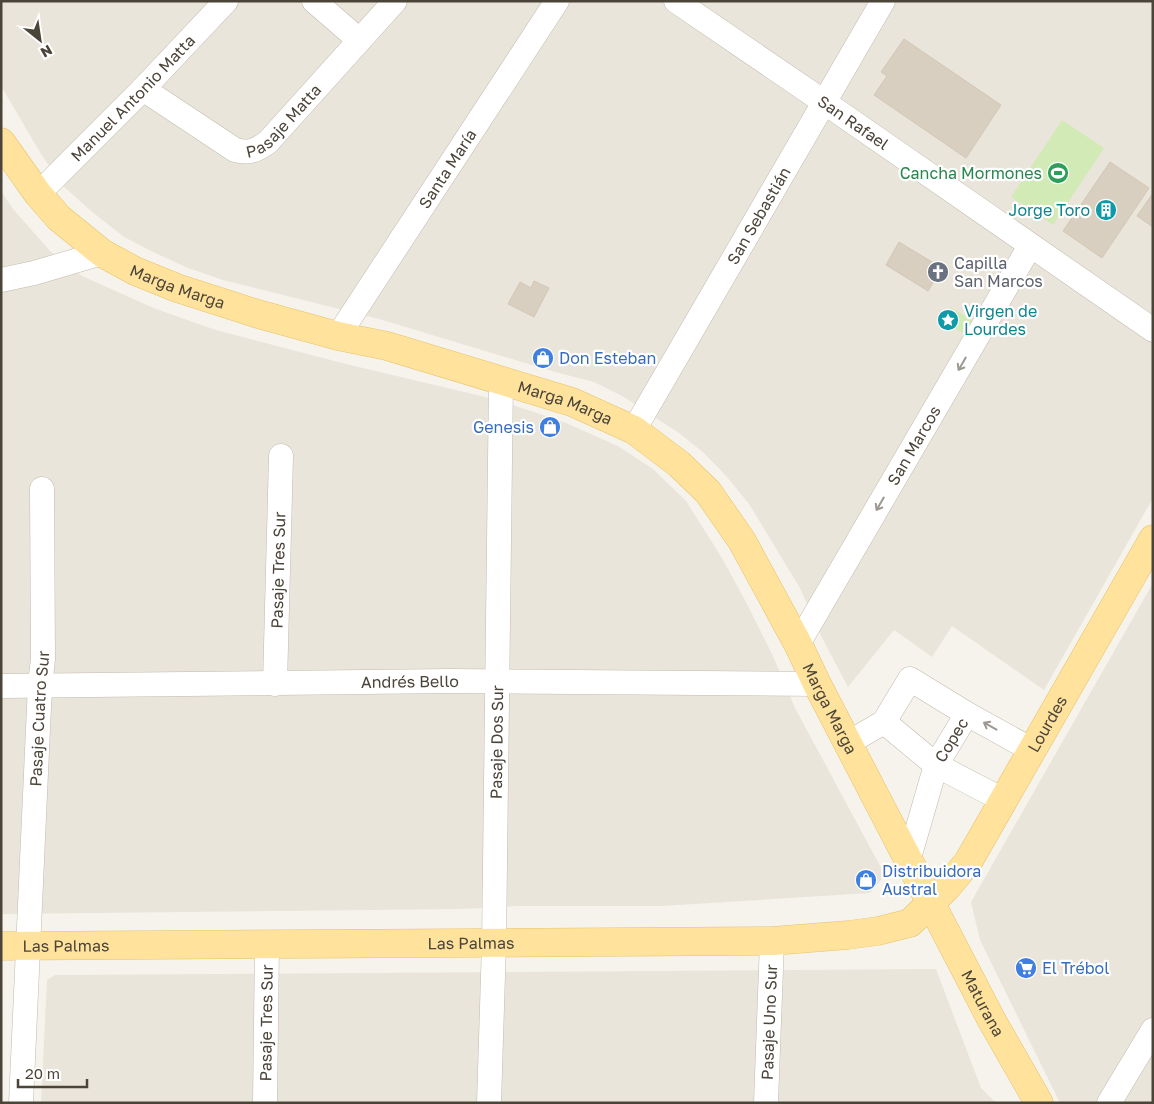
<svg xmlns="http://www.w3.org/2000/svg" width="1154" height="1104" font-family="'Golos Text',sans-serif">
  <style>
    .residential { fill: #eae5da }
    .green { fill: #d2eab5 }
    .building { fill: #d8cfc1; stroke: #d3c7b4 }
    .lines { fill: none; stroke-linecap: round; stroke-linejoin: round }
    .minor-casing { stroke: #c2bbae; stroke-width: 25 }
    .major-casing { stroke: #e6c16a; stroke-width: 29 }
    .minor { stroke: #fff; stroke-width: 24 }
    .major { stroke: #ffe39c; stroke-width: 28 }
    .oneway { stroke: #9c9892 }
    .labels { text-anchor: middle; stroke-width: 4.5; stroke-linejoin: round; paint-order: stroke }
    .street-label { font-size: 16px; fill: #4b4439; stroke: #fff }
    .leisure-label { font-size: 16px; fill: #27864d; stroke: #fff; text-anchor: end }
    .culture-label { font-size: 16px; fill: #0d838f; stroke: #fff; text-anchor: end }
    .worship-label { font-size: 16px; fill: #5b616d; stroke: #fff; text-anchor: start }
    .shop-label { font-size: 16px; fill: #366cbe; stroke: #fff; text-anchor: start }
  </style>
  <rect width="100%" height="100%" fill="#f6f3ec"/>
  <g class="residential">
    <path d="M1 1H1153V498L1044 690 952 626 932 657 894 630 848 687 821 636 800 588 749 504 727 477 704 453 679 433 622 396 594 382 555 372 379 319 223 280 188 268 153 252 124 237 91 211 63 186 41 154 1 86Z"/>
    <path d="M1 191 13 209 50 251 82 276 156 309 216 330 346 364 481 396 525 409 566 423 618 446 653 469 686 501 722 558 745 600 773 656 795 708 885 875 870 893 662 906H518L462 909 1 914Z"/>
    <path d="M1153 583V1103H1060L980 940 971 902Z"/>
    <path d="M936 969 981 1088 996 1103H41L47 980 55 975Z"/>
  </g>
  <g class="green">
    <path d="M1062 120 1104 148 1053 225 1011 197Z"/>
    <path d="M950 307 974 321 966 335 942 320Z"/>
  </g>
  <g class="building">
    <path d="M904 39 1001 105 966 158 874 95 887 76 881 72Z"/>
    <path d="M1110 162 1149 188 1102 258 1063 231Z"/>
    <path d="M1153 193V227L1137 216Z"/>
    <path d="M899 242 942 268 928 291 886 265Z"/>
    <path d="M534 281 549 288 534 317 508 304 520 282 531 288Z"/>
  </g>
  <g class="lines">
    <g class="minor-casing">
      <g id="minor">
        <path d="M314 1 359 40"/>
        <path id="s1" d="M676 1 824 102 1153 330"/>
        <path id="s2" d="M143 89 235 150C249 154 257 150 268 142L395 1"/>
        <path id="s3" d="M38 194 143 89 226 1"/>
        <path d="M1 280 34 273 102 253"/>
        <path id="s4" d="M338 336 557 1"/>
        <path id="s5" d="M634 430 883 1"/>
        <path id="s6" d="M798 644 1030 246"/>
        <path id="s7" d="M275 684 281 456"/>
        <path id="s8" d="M1 686 450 681 817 684"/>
        <path d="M884 722 936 765 909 858"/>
        <path d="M848 743 884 722 910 679 967 714"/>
        <path id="s9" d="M1003 800 936 765 967 714 1032 750"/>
        <path id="s10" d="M21 1103 40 685 43 659 42 489"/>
        <path id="s11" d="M265 1103 267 944"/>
        <path id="s12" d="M489 1103 494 944 501 381"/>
        <path id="s13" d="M766 1103 772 941"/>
        <path d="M1109 1103 1153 1030"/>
      </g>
    </g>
    <g class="major-casing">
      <g id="major">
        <path id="s14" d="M1 142 38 194 59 218 102 253 135 271 177 288 258 314 338 336 387 346 572 402 634 430 679 464 708 492 742 541 798 644 817 684 991 1019 1039 1103"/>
        <path id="s15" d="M1 946 772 941 848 935 878 931 910 923 947 887 968 862 1153 539"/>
      </g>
    </g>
    <use href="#minor" class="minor"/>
    <use href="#major" class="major"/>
  </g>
  <defs><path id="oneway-shaft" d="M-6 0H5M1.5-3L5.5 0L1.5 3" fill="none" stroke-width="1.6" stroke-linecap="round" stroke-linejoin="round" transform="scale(1.25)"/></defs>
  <g class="oneway">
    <use href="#oneway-shaft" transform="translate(962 364) rotate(120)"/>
    <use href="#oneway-shaft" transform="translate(880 504) rotate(120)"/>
    <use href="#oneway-shaft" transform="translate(990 726) rotate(-151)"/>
  </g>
  <defs>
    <g id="stadium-disc" transform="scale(1.125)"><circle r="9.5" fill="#2e9e5b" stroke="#fff"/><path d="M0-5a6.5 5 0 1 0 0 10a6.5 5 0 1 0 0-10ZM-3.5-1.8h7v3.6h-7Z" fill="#fff"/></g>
    <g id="building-disc" transform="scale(1.125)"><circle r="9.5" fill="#0f9aa8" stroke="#fff"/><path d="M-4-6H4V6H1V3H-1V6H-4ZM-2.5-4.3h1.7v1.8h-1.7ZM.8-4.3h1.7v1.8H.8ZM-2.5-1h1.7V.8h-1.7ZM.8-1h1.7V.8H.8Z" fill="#fff"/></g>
    <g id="church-disc" transform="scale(1.125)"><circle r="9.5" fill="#6b7280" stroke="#fff"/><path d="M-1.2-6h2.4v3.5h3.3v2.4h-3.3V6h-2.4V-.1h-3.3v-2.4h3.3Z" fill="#fff"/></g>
    <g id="sight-disc" transform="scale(1.125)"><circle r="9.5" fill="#0f9aa8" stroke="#fff"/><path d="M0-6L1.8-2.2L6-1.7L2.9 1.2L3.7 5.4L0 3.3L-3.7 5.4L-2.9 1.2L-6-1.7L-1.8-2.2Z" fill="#fff"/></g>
    <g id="shop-disc" transform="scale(1.125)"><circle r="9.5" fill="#3f7fe0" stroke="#fff"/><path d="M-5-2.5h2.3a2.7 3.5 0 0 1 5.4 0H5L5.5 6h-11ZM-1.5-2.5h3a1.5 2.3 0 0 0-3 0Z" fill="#fff"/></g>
    <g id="supermarket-disc" transform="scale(1.125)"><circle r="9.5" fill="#3f7fe0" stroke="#fff"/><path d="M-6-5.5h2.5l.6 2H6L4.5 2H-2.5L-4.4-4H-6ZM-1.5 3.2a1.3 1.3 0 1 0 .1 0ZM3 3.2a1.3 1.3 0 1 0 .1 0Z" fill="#fff"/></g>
  </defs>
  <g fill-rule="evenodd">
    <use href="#stadium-disc" x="1058" y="173"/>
    <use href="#building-disc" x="1106" y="210"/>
    <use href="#church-disc" x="938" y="272"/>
    <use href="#sight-disc" x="948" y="320"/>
    <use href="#shop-disc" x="543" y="358"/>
    <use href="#shop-disc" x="550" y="427"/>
    <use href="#shop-disc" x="866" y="880"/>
    <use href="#supermarket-disc" x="1026" y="968"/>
  </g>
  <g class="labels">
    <g class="street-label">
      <text dy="6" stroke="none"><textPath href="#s3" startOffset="135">Manuel Antonio Matta</textPath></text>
      <text dy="6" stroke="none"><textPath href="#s2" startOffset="171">Pasaje Matta</textPath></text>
      <text dy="6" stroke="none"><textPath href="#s1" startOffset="215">San Rafael</textPath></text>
      <text dy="6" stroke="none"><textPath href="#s4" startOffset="200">Santa María</textPath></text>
      <text dy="6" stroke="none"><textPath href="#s5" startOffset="248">San Sebastián</textPath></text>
      <text dy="6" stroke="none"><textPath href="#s14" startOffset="234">Marga Marga</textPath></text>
      <text dy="6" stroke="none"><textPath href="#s14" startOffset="639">Marga Marga</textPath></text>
      <text dy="6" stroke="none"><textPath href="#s6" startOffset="230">San Marcos</textPath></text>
      <text dy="6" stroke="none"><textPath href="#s7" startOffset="114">Pasaje Tres Sur</textPath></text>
      <text dy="6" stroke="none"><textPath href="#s8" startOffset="409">Andrés Bello</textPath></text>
      <text dy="6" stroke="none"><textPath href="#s14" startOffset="1059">Marga Marga</textPath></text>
      <text dy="6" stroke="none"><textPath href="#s10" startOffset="385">Pasaje Cuatro Sur</textPath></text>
      <text dy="6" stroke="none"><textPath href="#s15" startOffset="1154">Lourdes</textPath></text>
      <text dy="6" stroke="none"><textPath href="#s9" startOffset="105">Copec</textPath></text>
      <text dy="6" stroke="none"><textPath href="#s12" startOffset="361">Pasaje Dos Sur</textPath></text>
      <text dy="6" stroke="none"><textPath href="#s15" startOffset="470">Las Palmas</textPath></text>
      <text dy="6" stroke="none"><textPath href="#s15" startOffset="65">Las Palmas</textPath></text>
      <text dy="6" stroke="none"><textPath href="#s14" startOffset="1391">Maturana</textPath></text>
      <text dy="6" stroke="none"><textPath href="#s13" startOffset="81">Pasaje Uno Sur</textPath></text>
      <text dy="6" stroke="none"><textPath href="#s11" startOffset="80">Pasaje Tres Sur</textPath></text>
    </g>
    <g class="leisure-label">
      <text x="1042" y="179">Cancha Mormones</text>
    </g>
    <g class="culture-label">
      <text x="1090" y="216">Jorge Toro</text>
      <text x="964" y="317" text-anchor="start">Virgen de<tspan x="964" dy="18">Lourdes</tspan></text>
    </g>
    <g class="worship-label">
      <text x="954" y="269">Capilla<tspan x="954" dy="18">San Marcos</tspan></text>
    </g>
    <g class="shop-label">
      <text x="559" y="364">Don Esteban</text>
      <text x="534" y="433" text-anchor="end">Genesis</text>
      <text x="882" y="877">Distribuidora<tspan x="882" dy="18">Austral</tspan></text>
      <text x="1042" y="974">El Trébol</text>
    </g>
  </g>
  <rect width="1154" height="1104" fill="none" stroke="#4b4439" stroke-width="5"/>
  <g transform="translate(40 40) rotate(150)" stroke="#ffffff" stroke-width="4" paint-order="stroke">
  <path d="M0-4L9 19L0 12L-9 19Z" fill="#4b4439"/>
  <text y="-8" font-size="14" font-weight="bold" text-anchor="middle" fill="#4b4439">N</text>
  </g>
  <path d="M18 1079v8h69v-8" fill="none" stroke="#4b4439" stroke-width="2.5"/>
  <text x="25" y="1079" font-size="15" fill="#4b4439" stroke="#ffffff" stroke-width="4" paint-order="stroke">20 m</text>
</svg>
